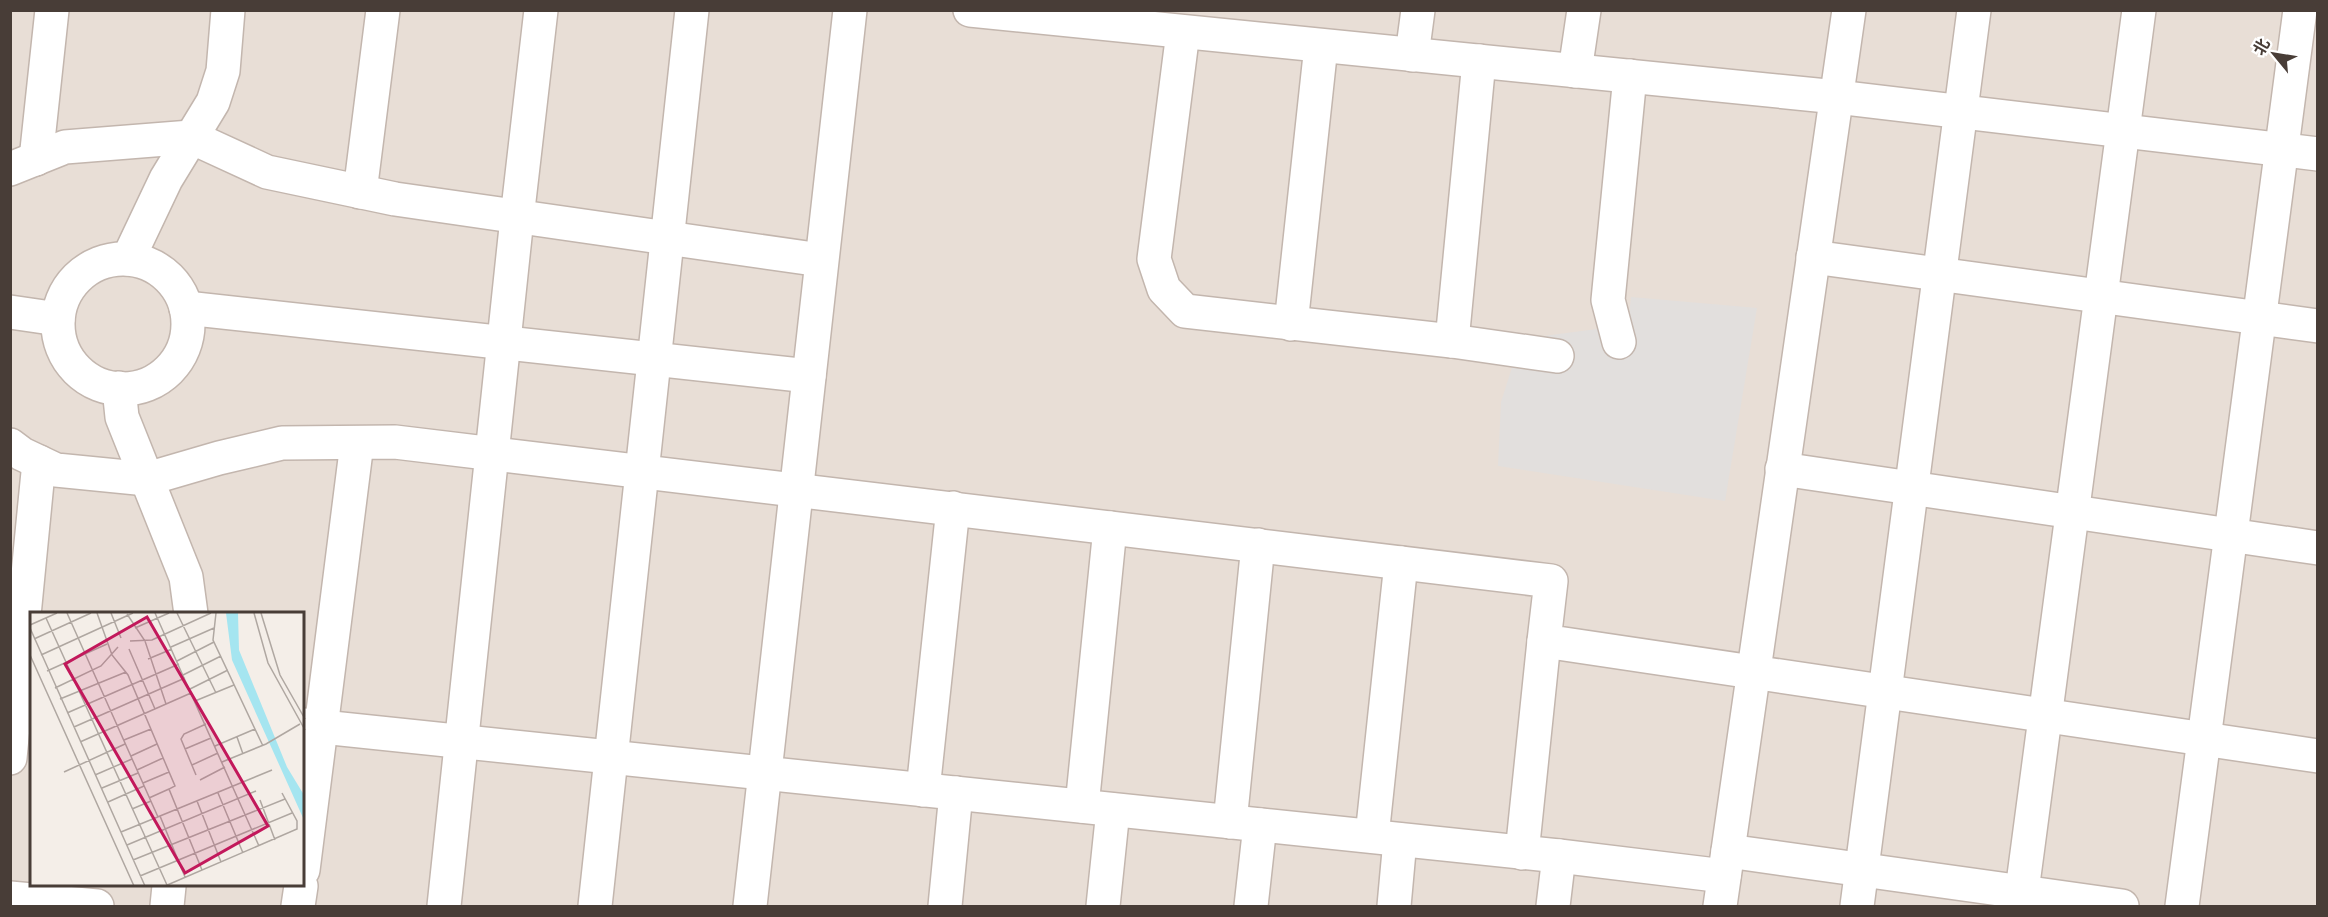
<svg xmlns="http://www.w3.org/2000/svg" width="2328" height="917" font-family="'Exo 2','Noto Sans SC',sans-serif">
  <style>
    .residential { fill: #e8ded6; fill-rule: evenodd }
    .parking { fill: #e2dfdd }
    .lines { fill: none; stroke-linecap: round; stroke-linejoin: round }
    .minor-casing { stroke: #c3b6ae; stroke-width: 36 }
    .minor { stroke: #fff; stroke-width: 33 }
    .inset-road { fill: none; stroke: #afa7a1; stroke-width: 1.5 }
    .view { fill: #c2185b; fill-opacity: 0.15; stroke: #c2185b; stroke-width: 3 }
    .inset-edge { fill: none; stroke: #483d37; stroke-width: 3 }
  </style>
  <rect width="100%" height="100%" fill="#f4eee8"/>
  <path class="residential" d="M10 11H2317V906H11ZM32 614H303V886H32Z"/>
  <path class="parking" d="M1631 297 1757 308 1725 501 1498 466 1501 402 1521 339 1628 325Z"/>
  <g class="lines">
    <g class="minor-casing">
      <g id="minor">
        <path d="M970 10 1837 97 2318 154"/>
        <path d="M1183 32 1154 259 1164 289 1185 311 1452 341 1557 356"/>
        <path d="M1412 55 1418 10"/>
        <path d="M1575 71 1584 10"/>
        <path d="M36 159 52 10"/>
        <path d="M10 169 65 147 191 137 267 172 395 199 821 260"/>
        <path d="M360 192 383 10"/>
        <path d="M1813 257 2318 326"/>
        <path d="M128 259 166 179 213 102 223 71 228 10"/>
        <circle cx="123" cy="324" r="65"/>
        <path d="M186 308 809 376"/>
        <path d="M10 312 58 319"/>
        <path d="M1291 324 1321 46"/>
        <path d="M1452 341 1479 61"/>
        <path d="M1619 342 1608 300 1630 76"/>
        <path d="M119 388 122 417 186 577 191 614"/>
        <path d="M10 445 22 454 56 470 147 479 219 458 282 443 395 442 1551 581 1544 641 2318 756"/>
        <path d="M1782 469 2318 548"/>
        <path d="M303 725 1559 856 1724 876"/>
        <path d="M10 758 39 462"/>
        <path d="M923 790 953 508"/>
        <path d="M1082 806 1110 528"/>
        <path d="M1230 822 1258 545"/>
        <path d="M1372 836 1401 563"/>
        <path d="M1728 851 2122 906"/>
        <path d="M1522 853 1544 641"/>
        <path d="M303 870 357 443"/>
        <path d="M10 898 97 906"/>
        <path d="M167 906 169 886"/>
        <path d="M298 906 301 886"/>
        <path d="M444 906 517 218 541 10"/>
        <path d="M595 906 692 10"/>
        <path d="M750 906 850 10"/>
        <path d="M945 906 956 793"/>
        <path d="M1103 906 1113 810"/>
        <path d="M1251 906 1260 825"/>
        <path d="M1394 906 1400 840"/>
        <path d="M1553 906 1559 856"/>
        <path d="M1720 906 1849 10"/>
        <path d="M1857 906 1974 10"/>
        <path d="M2020 906 2139 10"/>
        <path d="M2182 906 2300 10"/>
      </g>
    </g>
    <use href="#minor" class="minor"/>
  </g>
  <g transform="translate(30 612)">
    <rect width="274" height="274" fill="#f4eee8"/>
    <path d="M196 1H208L209 38 257 155 274 183V208L202 48Z" fill="#a5e5f0"/>
    <path class="inset-road" d="M37 1 128 205M67 1 82 43 98 63 145 174 139 177 172 258M81 1 91 26M125 1 229 234M147 1 186 81M186 1 183 28 233 134M224 1 238 51 275 118M231 1 250 63 275 107M97 2 115 29 136 92M16 6 137 273M0 13 27 1M0 16 115 274M105 16 139 1M4 27 61 1M100 29 122 28 181 1M141 35 184 16M99 37 125 97M0 43 104 274M11 43 103 1M118 47 142 37M147 49 184 30M17 59 77 32M153 63 191 44M25 76 71 54 88 35M160 77 198 58M30 87 96 60M165 89 204 73M37 101 149 52M44 115 155 66M207 125 213 142M94 128 121 117M50 130 161 81M185 134 225 117M155 137 181 126M101 144 127 132M192 150 236 132 270 112M162 153 188 141M107 158 133 146M34 160 95 132M65 163 102 147M166 163 151 127 154 122 176 112M170 168 195 155M113 171 139 160M72 176 108 161M188 181 213 241M119 186 139 177M230 188 245 228M167 189 191 250M78 190 114 174M102 197 121 189M130 204 155 265M91 220 242 158M97 233 226 179M103 248 255 187M110 264 262 201M135 274 267 217V209L252 181"/>
    <path class="view" d="M117 5 238 214 155 261 35 52Z"/>
    <rect width="274" height="274" class="inset-edge"/>
  </g>
  <rect width="2328" height="917" fill="none" stroke="#483d37" stroke-width="24"/>
  <g transform="translate(2274 54) rotate(300)" stroke="#ffffff" stroke-width="4.5" paint-order="stroke">
  <path d="M0-4.5L10 22L0 15L-10 22Z" fill="#483d37"/>
  <text y="-9" font-size="16" font-weight="bold" text-anchor="middle" fill="#483d37">北</text>
  </g>
</svg>
